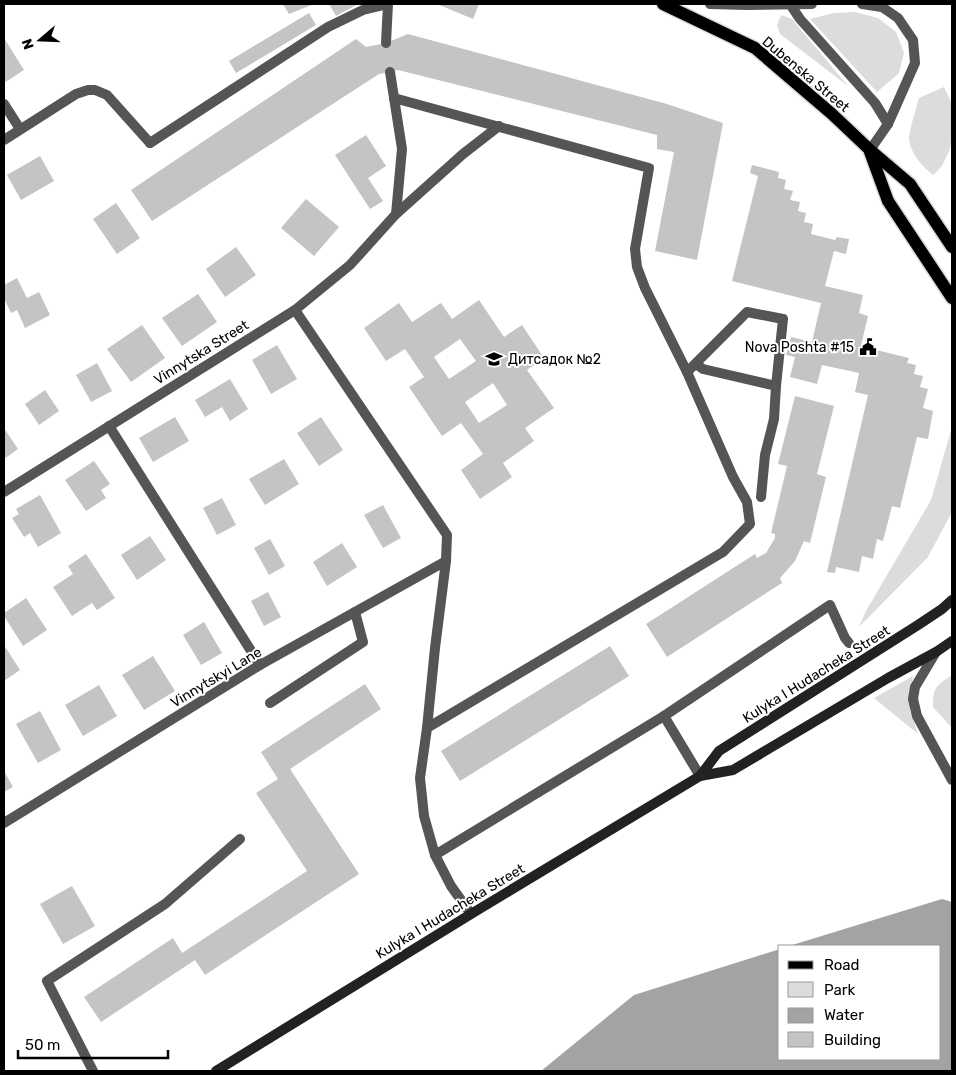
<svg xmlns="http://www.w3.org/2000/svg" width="956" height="1075" font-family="Rubik,sans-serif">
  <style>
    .green { fill: #dcdcdc }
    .water { fill: #a3a3a3 }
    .building { fill: #c4c4c4; fill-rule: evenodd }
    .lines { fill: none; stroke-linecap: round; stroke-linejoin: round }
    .primary-casing { stroke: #dbdbdb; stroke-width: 15 }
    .service { stroke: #555; stroke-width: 10 }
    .minor { stroke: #555; stroke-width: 10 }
    .secondary { stroke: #222; stroke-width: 10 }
    .primary { stroke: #000; stroke-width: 12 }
    .labels { text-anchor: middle; stroke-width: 4; stroke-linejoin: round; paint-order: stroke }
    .street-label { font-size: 14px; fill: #000; stroke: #fff }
    .poi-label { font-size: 14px; fill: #000; stroke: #fff; text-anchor: end }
  </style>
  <rect width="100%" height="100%" fill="#fff"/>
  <g class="green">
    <path d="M855 12 878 18 896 32 904 53 899 73 877 92 810 19 834 13Z"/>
    <path d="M781 15 792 19 848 86 780 34 777 25Z"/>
    <path d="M944 87 952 104V133L950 149 942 166 933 175C922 166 911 154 909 140 908 134 917 106 919 98Z"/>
    <path d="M952 427V512L928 557 859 627 866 611 931 500Z"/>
    <path d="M952 675V728L933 707C933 687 936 686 952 675Z"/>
    <path d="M913 676 910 692V711L918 734 874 698Z"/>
  </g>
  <path class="water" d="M942 899 952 902V1071H541L634 995 780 949V1059H940V946H789Z"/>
  <g class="building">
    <path d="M283 4H314L289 14Z"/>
    <path d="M329 4H358L336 16Z"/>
    <path d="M437 4H479L473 19Z"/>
    <path d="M309 13 316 25 236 73 229 61Z"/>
    <path d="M408 34 667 104 723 123 697 260 655 251 674 152 657 149V135L398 70 379 74 152 221 131 190 356 39 366 47 386 43Z"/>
    <path d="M4 38 24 70 4 83Z"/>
    <path d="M366 135 386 166 368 178 383 201 370 209 335 155Z"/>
    <path d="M40 156 54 181 21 200 7 175Z"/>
    <path d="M752 165 779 172 778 178 786 180 784 189 793 191 790 200 800 202 798 211 806 213 804 222 813 224 811 234 835 240 837 237 849 239 846 254 834 251 825 286 863 295 859 313 868 316 859 354 869 356 872 349 909 358 907 363 916 365 914 374 923 376 920 387 928 389 923 408 933 411 928 439 917 437 900 508 892 506 883 541 877 539 873 559 862 556 859 572 836 567 835 573 827 572 868 395 855 392 859 373 822 365 817 384 790 377 795 357 786 355 791 337 812 342 821 303 732 281 758 176 750 173Z"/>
    <path d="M306 199 339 227 314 256 281 228Z"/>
    <path d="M116 203 140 238 117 254 93 219Z"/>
    <path d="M236 247 256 275 225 297 206 269Z"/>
    <path d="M17 278 27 298 39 292 50 315 25 328 17 310 11 313 4 298V285Z"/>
    <path d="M198 294 217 322 182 346 162 318Z"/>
    <path d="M479 300 504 337 522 325 544 358 527 370 554 408 525 428 534 441 503 463 512 477 480 499 461 470 483 454 461 423 442 436 409 387 424 377 405 349 386 361 364 328 399 303 412 322 441 303 452 319ZM460 339 476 361 449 379 434 357ZM493 383 507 405 479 423 465 402Z"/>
    <path d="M142 325 165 358 131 382 107 349Z"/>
    <path d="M277 345 297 379 271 394 252 360Z"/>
    <path d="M97 363 112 391 91 402 76 375Z"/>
    <path d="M230 379 248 409 230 421 222 407 205 417 195 400Z"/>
    <path d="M45 390 59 411 39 425 25 404Z"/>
    <path d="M795 396 834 406 817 474 826 477 810 543 804 541 795 561 780 578 782 583 667 657 646 624 755 554 757 558 766 553 775 538V534L771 533 787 466 778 464Z"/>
    <path d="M175 417 189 441 153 462 139 438Z"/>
    <path d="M321 417 343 450 319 466 297 433Z"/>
    <path d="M4 428 18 449 4 459Z"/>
    <path d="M284 459 299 484 265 505 249 479Z"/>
    <path d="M94 461 110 484 101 490 106 498 86 511 65 480Z"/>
    <path d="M40 495 61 533 38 547 30 533 24 537 12 518 19 514 16 509Z"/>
    <path d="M222 498 236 525 217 535 203 508Z"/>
    <path d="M383 505 401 538 383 548 364 515Z"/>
    <path d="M150 536 166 560 137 580 121 555Z"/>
    <path d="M270 539 285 566 269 575 254 548Z"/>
    <path d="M342 543 357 567 327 586 313 562Z"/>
    <path d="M86 554 115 598 97 610 92 603 72 616 53 587 73 574 68 566Z"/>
    <path d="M268 592 281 617 264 626 251 601Z"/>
    <path d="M26 598 47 630 23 646 4 616V613Z"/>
    <path d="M204 622 222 653 201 665 183 635Z"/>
    <path d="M4 645 20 670 4 681Z"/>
    <path d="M610 646 629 676 460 781 441 751Z"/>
    <path d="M153 656 175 691 144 710 122 675Z"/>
    <path d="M365 684 381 709 290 769 359 874 205 975 195 960 101 1022 84 997 173 938 182 953 307 871 256 793 278 779 261 752Z"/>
    <path d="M99 685 117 716 83 736 65 705Z"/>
    <path d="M40 711 61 750 38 763 16 724Z"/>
    <path d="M4 771 13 787 4 792Z"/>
    <path d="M72 886 95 926 63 944 40 904Z"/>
  </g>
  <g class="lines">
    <g class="primary-casing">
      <g id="primary">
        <path d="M663 4 755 48 832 114 870 150 910 184 952 247"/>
        <path d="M870 152 888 201 952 298"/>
      </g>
    </g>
    <g class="service">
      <path d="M710 4 747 5 812 4"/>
      <path d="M790 4 800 19 875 103 888 124"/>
      <path d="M862 4 882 7 898 18 913 40 915 63 888 124 870 150"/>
      <path d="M386 43 388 4"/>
      <path d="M390 72 402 149 396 214"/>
      <path d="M394 98 649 168 635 249 637 267 645 288 687 372 733 477 747 502 750 524 723 552 427 728"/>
      <path d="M4 104 20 129"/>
      <path d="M150 143 328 27 363 10 388 4"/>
      <path d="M696 364 703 369 776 386"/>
      <path d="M687 372 747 312 783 319 776 386 774 419 765 455 761 497"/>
      <path d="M936 652 915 687 913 699 917 716 952 780"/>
      <path d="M270 703 363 642 355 612"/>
      <path d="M664 716 700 776"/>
      <path d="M435 855 664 716 830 605 845 638 849 643"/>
      <path d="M93 1071 47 981 165 904 240 839"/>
    </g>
    <g class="minor">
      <path d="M4 140 76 94 88 90H95L107 95 150 143"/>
      <path d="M295 310 447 535 446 561 435 648 427 728 420 778 424 816 435 855 451 886 471 914"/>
      <path d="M109 426 260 665"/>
      <path d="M4 492 295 310 350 265 396 214 463 154 499 126"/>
      <path d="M4 823 260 665 446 561"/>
    </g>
    <g class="secondary">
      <path d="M700 776 719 751 918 625 942 609 952 600"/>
      <path d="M216 1071 471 914 700 776 733 770 888 678 936 652 952 641"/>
    </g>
    <use href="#primary" class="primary"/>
  </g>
  <defs>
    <g id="civic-bare" transform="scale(1.35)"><path d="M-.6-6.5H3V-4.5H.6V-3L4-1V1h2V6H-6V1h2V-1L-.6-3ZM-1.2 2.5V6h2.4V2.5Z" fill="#000" stroke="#fff" stroke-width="2.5" paint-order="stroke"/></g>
    <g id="school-bare" transform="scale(1.35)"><path d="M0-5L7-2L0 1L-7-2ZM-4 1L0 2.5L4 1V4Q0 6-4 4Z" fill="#000" stroke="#fff" stroke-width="2.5" paint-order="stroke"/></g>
  </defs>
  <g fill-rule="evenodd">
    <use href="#civic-bare" x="868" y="347"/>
    <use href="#school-bare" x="494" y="359"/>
  </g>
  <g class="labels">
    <g class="street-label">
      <text transform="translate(806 74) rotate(40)" y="5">Dubenska Street</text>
      <text transform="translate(201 352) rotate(-32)" y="5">Vinnytska Street</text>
      <text transform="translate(816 674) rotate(-32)" y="5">Kulyka I Hudacheka Street</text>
      <text transform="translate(216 677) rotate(-31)" y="5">Vinnytskyi Lane</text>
      <text transform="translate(450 911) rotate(-31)" y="5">Kulyka I Hudacheka Street</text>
    </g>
    <g class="poi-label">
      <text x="854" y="352">Nova Poshta #15</text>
      <text x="508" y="364" text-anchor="start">Дитсадок №2</text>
    </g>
  </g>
  <rect width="956" height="1075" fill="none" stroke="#000000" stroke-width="10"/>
  <rect x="778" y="945" width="162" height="115" fill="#ffffff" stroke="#999999"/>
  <rect x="788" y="961" width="25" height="8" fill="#000000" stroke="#999999"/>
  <text x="824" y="970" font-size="15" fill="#000000">Road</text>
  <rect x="788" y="982" width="25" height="15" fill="#dcdcdc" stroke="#999999"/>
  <text x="824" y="995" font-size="15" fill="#000000">Park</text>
  <rect x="788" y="1008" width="25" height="15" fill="#a3a3a3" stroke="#999999"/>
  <text x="824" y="1020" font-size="15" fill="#000000">Water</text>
  <rect x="788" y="1032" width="25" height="15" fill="#c4c4c4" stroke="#999999"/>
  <text x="824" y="1045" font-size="15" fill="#000000">Building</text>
  <g transform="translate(40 40) rotate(251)" stroke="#ffffff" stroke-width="4" paint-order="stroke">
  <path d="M0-4L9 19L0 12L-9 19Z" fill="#000000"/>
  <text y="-8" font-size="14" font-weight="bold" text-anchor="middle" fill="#000000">N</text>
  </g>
  <path d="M18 1050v8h150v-8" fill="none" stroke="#000000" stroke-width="2.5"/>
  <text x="25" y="1050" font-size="15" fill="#000000" stroke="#ffffff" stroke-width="4" paint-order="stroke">50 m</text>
</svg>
